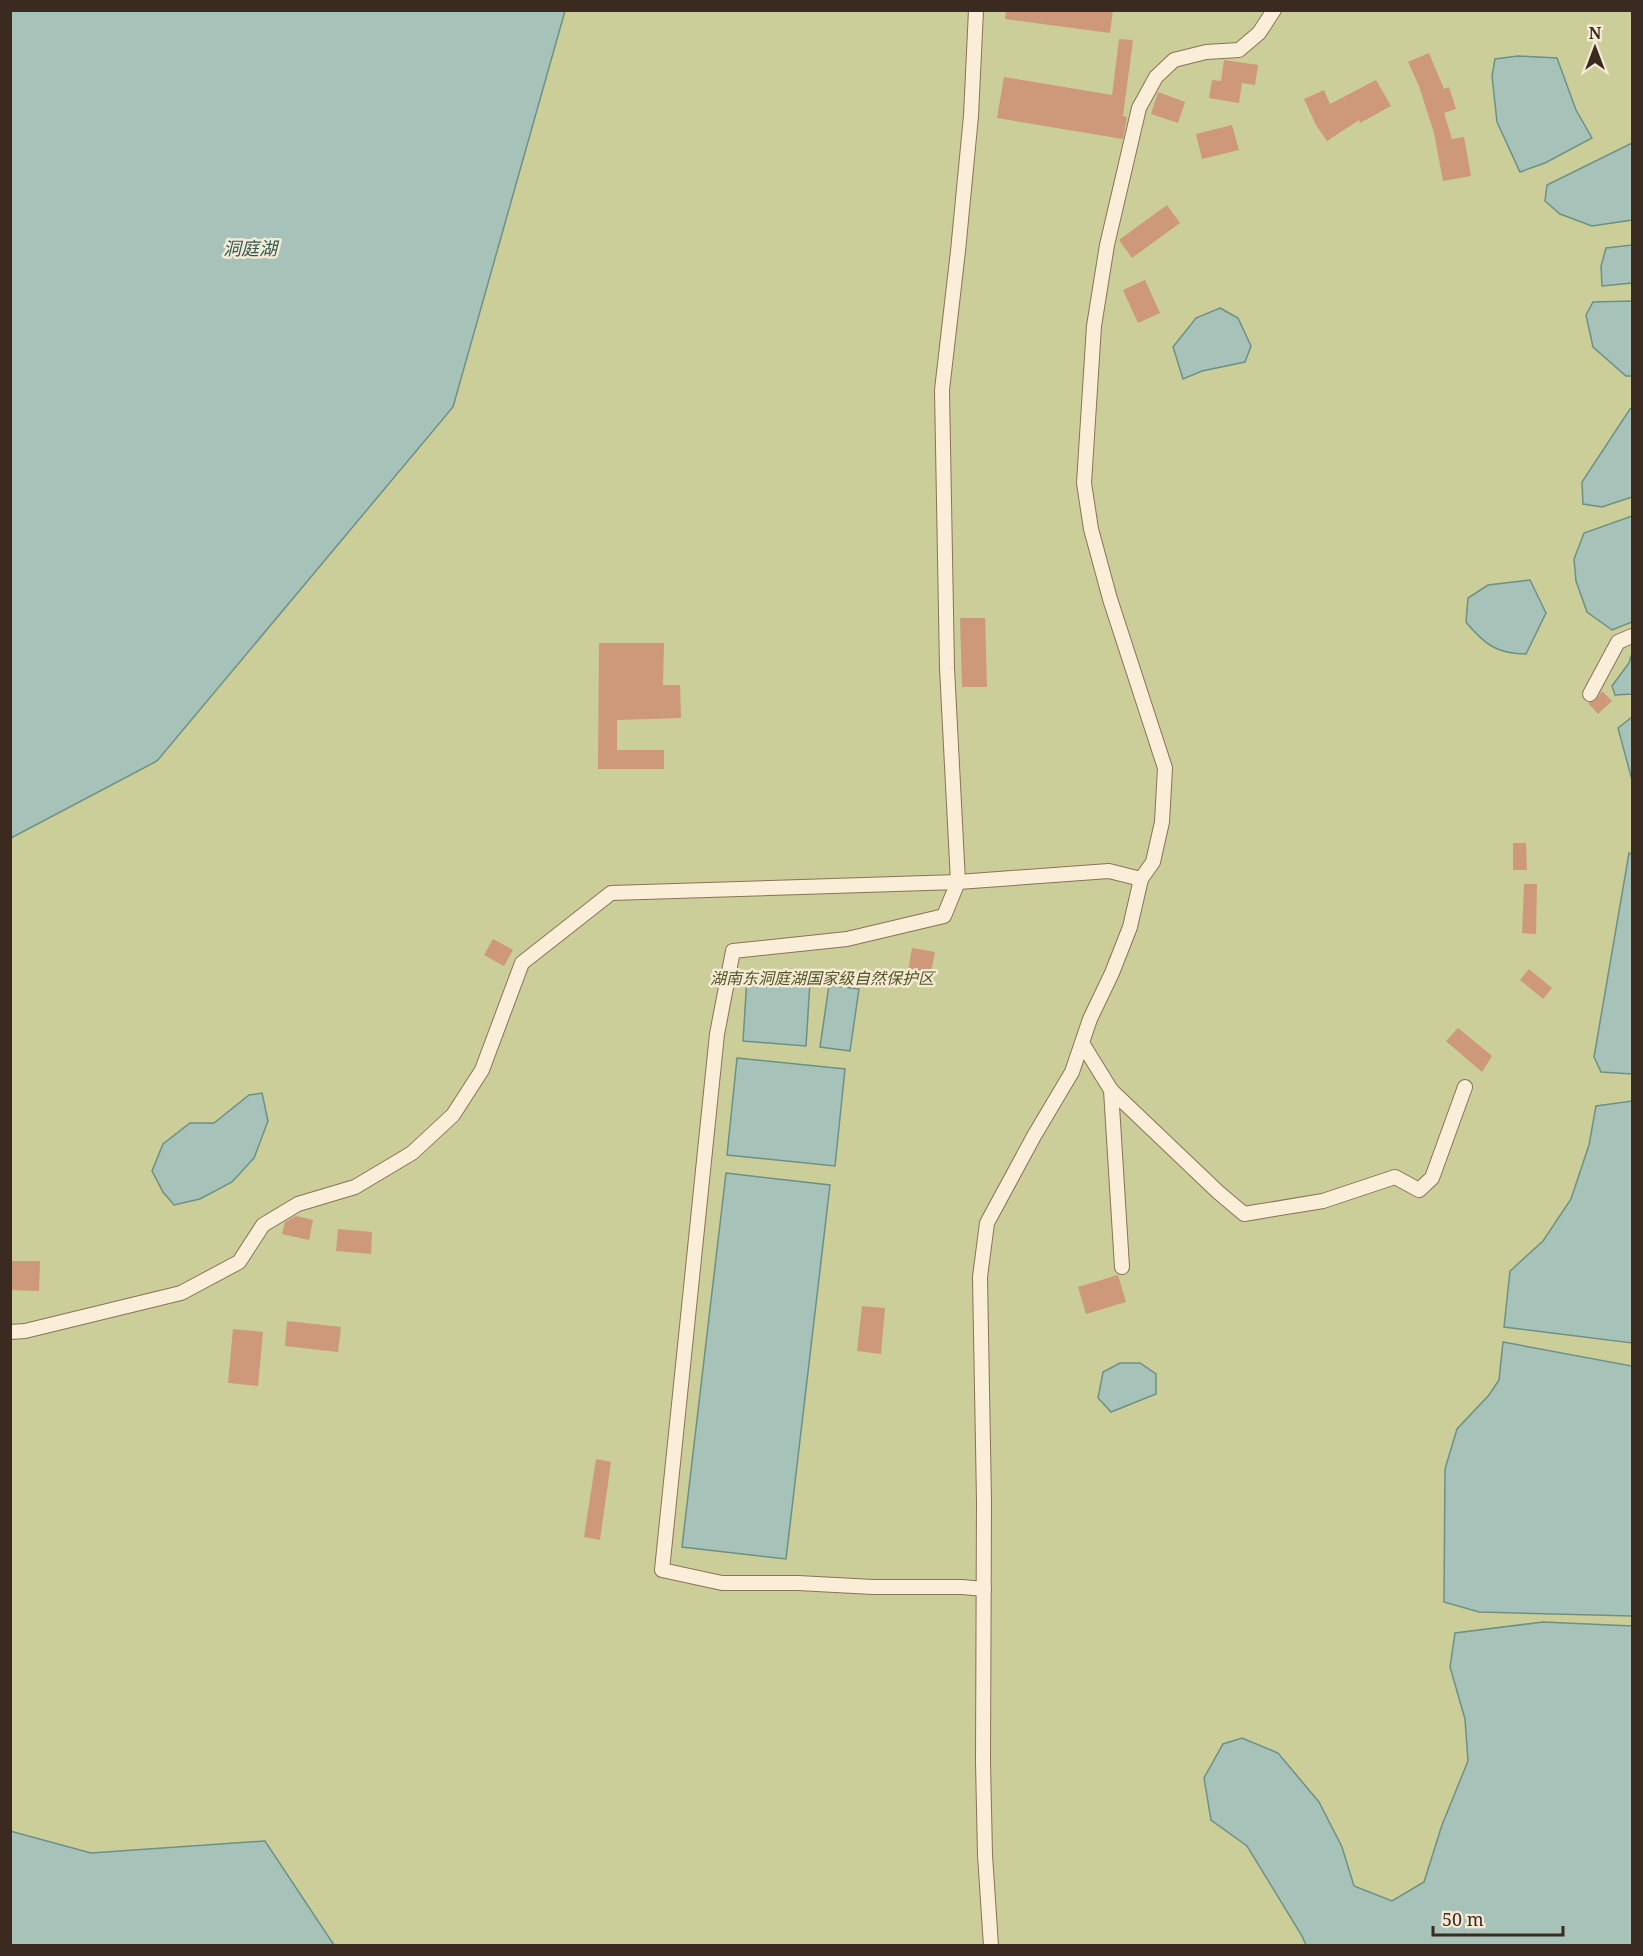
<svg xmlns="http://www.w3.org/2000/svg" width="1643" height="1956" font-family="'Noto Serif','Noto Sans SC',serif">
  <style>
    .green { fill: #cbce98 }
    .water { fill: #a7c2b8; stroke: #6d9186; stroke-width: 1.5 }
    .building { fill: #ce987a }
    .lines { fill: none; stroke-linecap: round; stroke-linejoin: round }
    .street-casing { stroke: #8b715a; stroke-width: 16 }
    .street { stroke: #faeed8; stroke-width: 14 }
    .labels { text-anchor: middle; stroke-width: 5; stroke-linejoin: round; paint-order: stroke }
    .park-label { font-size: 16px; font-style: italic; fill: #4e5725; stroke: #f6ead5 }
    .water-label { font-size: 18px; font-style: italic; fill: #2e5a55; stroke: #f6ead5 }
  </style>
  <rect width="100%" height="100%" fill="#efe0c5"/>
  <path class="green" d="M11 11H1632V1945L11 1946Z"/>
  <g class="water">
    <path d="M11 10 565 11 453 407 157 761 11 838Z"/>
    <path d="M1518 56 1557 58 1576 110 1592 138 1545 163 1520 172 1497 122 1492 76 1495 59Z"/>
    <path d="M1630 144H1632V220L1592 226 1560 214 1545 201 1547 185Z"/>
    <path d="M1632 245V283L1602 286 1601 266 1606 248Z"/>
    <path d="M1632 301V376H1626L1593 347 1586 315 1593 302Z"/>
    <path d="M1220 308 1238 318 1251 346 1245 362 1202 371 1183 379 1173 347 1196 318Z"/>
    <path d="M1632 408V497L1602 507 1583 504 1582 482 1630 409Z"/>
    <path d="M1632 516V622L1612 630 1587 612 1576 581 1574 559 1584 533Z"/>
    <path d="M1530 580 1546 613 1526 654C1497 654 1484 644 1466 622L1468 598 1488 585Z"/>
    <path d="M1632 653V694L1615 695 1612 686 1629 663Z"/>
    <path d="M1632 717V780L1618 728Z"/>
    <path d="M1629 853 1632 854V1074L1601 1072 1594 1057Z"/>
    <path d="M747 978 810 982 806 1046 743 1041Z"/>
    <path d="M829 985 859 989 850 1051 820 1047Z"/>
    <path d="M737 1058 845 1069 835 1166 727 1155Z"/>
    <path d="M262 1093 268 1121 254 1158 232 1182 200 1199 174 1205 163 1192 152 1171 163 1144 190 1123H214L249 1095Z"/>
    <path d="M1632 1101V1343L1504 1327 1510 1271 1543 1241 1571 1199 1589 1145 1596 1106Z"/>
    <path d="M726 1173 830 1185 786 1559 682 1547Z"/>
    <path d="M1503 1342 1632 1366V1616L1479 1612 1444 1602 1445 1469 1457 1429 1489 1395 1499 1380Z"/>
    <path d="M1120 1363H1140L1156 1374V1394L1111 1412 1098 1398 1103 1372Z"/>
    <path d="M1543 1622 1632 1626V1945H1306L1302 1936 1247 1846 1211 1820 1204 1778 1223 1744 1242 1738 1278 1753 1319 1802 1342 1847 1354 1886 1392 1901 1424 1882 1442 1825 1468 1761 1465 1719 1450 1667 1455 1633Z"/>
    <path d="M10 1831 91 1853 265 1841 334 1945H11Z"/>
  </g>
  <g class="building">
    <path d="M1006 10H1113L1110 33 1005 19Z"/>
    <path d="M1119 39 1133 40 1123 116 1127 117 1123 139 997 118 1004 77 1112 95Z"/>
    <path d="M1429 53 1444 89 1449 87 1456 109 1444 113 1452 139 1464 137 1471 176 1443 181 1434 133 1419 86 1408 62Z"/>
    <path d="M1224 60 1258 65 1255 85 1242 83 1239 103 1209 98 1212 80 1221 81Z"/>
    <path d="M1376 80 1391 106 1360 123 1359 120 1327 141 1316 125 1304 99 1324 90 1330 104Z"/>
    <path d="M1158 92 1185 102 1178 123 1151 114Z"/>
    <path d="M1232 125 1239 150 1202 159 1196 134Z"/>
    <path d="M1167 205 1180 223 1132 258 1119 240Z"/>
    <path d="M1145 280 1160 313 1138 323 1123 290Z"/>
    <path d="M960 618H985L987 687H962Z"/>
    <path d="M599 643H664L663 685H680L681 718 617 720V750H664V769H598Z"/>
    <path d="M1602 691 1612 701 1598 714 1588 703 1595 701Z"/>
    <path d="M1513 843H1526L1527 870H1513Z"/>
    <path d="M1524 884H1537L1536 934 1522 933Z"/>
    <path d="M493 939 513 950 504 966 484 955Z"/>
    <path d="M912 948 935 952 930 977 908 972Z"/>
    <path d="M1529 969 1552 988 1543 999 1520 980Z"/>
    <path d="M1458 1028 1492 1056 1482 1072 1446 1041Z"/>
    <path d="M296 1216 313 1220 309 1240 282 1234 285 1222Z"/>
    <path d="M338 1229 372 1232 371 1254 336 1251Z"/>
    <path d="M10 1261H40L39 1291 10 1290Z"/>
    <path d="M1118 1275 1126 1302 1086 1314 1078 1287Z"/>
    <path d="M862 1306 885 1308 881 1354 857 1351Z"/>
    <path d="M287 1321 341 1327 338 1352 285 1346Z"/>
    <path d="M233 1329 263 1332 258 1386 228 1383Z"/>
    <path d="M596 1459 611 1462 600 1540 584 1537Z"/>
  </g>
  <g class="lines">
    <g class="street-casing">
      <g id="street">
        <path d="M976 10 971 116 958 251 942 390 947 668 958 882 944 916 847 939 733 951 717 1034 662 1570 722 1583H798L873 1587H962L984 1589"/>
        <path d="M1590 694 1618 642 1632 636"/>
        <path d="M1082 1043 1111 1090 1122 1267"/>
        <path d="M1111 1090 1218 1192 1244 1214 1323 1201 1395 1177 1419 1190 1432 1178 1465 1087"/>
        <path d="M10 1332 25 1331 181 1293 239 1262 263 1225 298 1204 355 1187 412 1153 453 1115 482 1070 522 963 611 893 958 882 1109 871 1141 879 1153 862 1162 822 1165 768 1110 599 1091 529 1084 483 1094 326 1107 245 1139 108 1156 77 1174 60 1206 52 1239 50 1259 33 1274 10"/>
        <path d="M991 1946 985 1855 983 1762 984 1501 980 1277 987 1223 1034 1136 1072 1072 1090 1019 1112 973 1130 927 1141 879"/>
      </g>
    </g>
    <use href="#street" class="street"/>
  </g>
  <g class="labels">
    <g class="park-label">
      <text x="822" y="984">湖南东洞庭湖国家级自然保护区</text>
    </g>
    <g class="water-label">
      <text x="250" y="255">洞庭湖</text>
    </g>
  </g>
  <rect width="1643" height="1956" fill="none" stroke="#3a2a1f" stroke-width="24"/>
  <g transform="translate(1595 48)" stroke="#f6ead5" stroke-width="4.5" paint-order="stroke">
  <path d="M0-4.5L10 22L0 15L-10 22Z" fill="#3a2a1f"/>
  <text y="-9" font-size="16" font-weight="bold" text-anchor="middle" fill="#3a2a1f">N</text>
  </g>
  <path d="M1433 1926v9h130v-9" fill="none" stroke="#3a2a1f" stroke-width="3"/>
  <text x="1442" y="1926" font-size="18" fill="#3a2a1f" stroke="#f6ead5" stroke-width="4.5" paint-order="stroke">50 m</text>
</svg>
